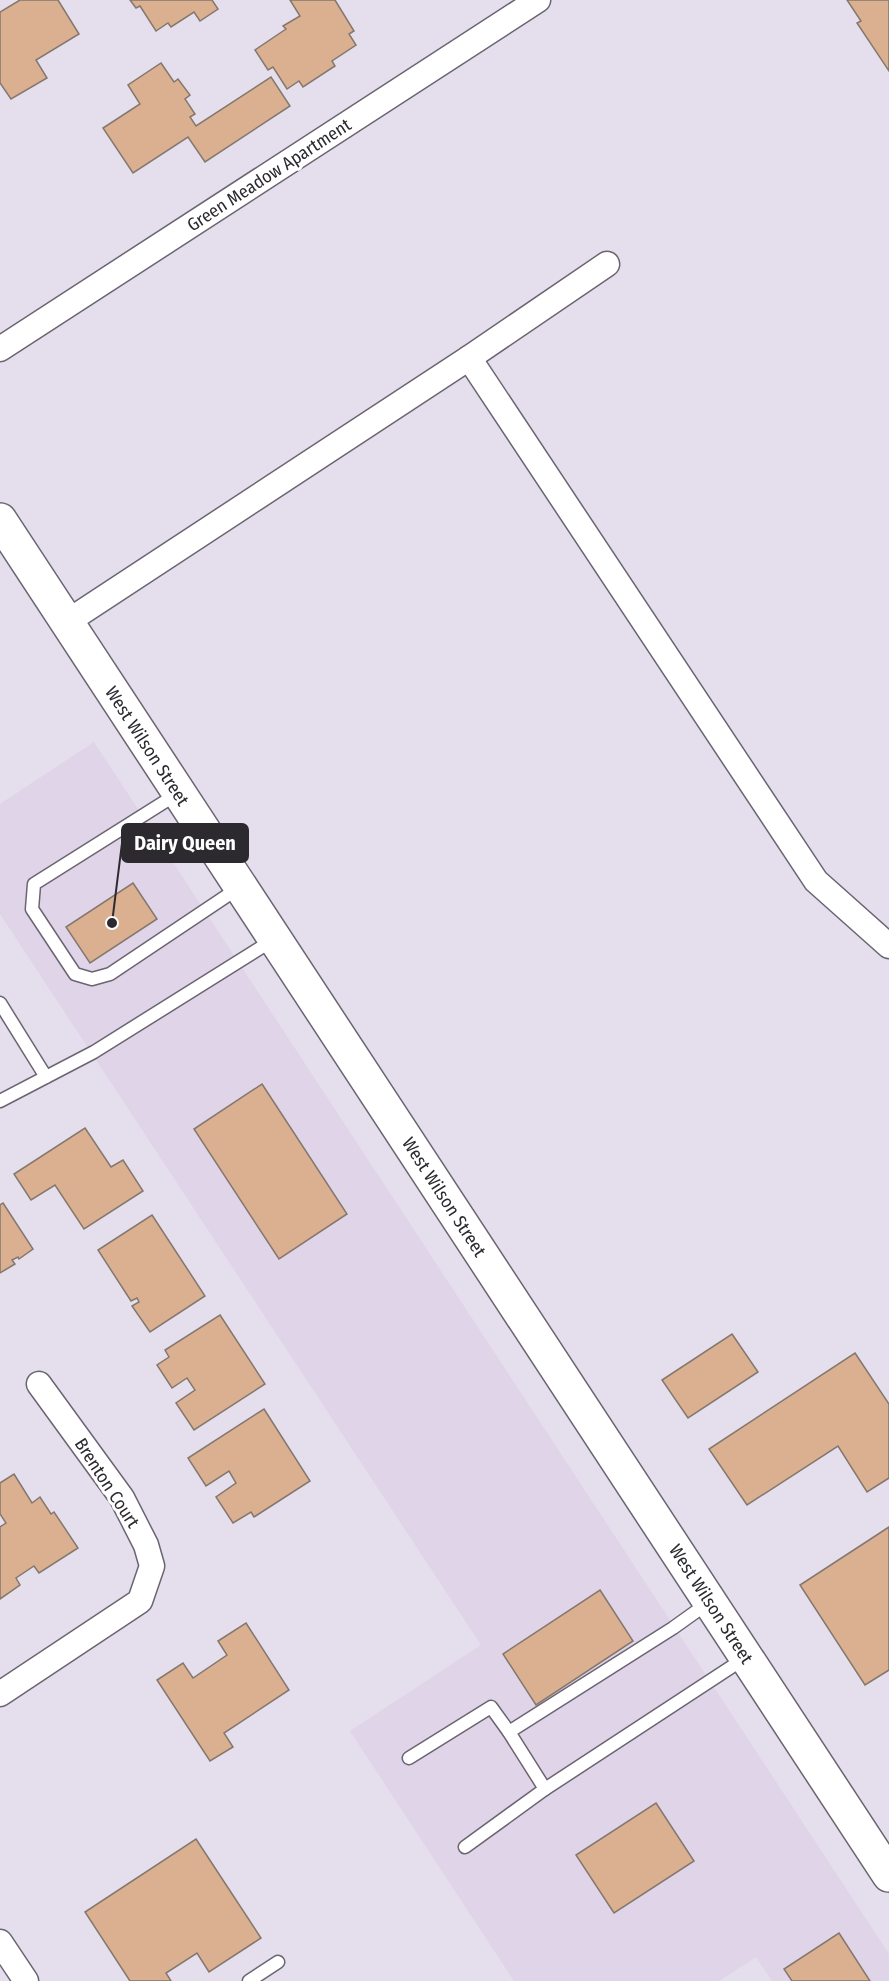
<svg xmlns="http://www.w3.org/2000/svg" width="889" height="1981" font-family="'Fira Sans Condensed',sans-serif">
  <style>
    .built { fill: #e0d4e9 }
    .building { fill: #dab091; stroke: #84776e; stroke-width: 1.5 }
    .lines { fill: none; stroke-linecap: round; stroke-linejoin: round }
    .service-casing { stroke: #6b6471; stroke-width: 15 }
    .minor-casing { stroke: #6b6471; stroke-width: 27 }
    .secondary-casing { stroke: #6b6471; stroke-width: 36 }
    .service { stroke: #fff; stroke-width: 12 }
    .minor { stroke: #fff; stroke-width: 24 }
    .secondary { stroke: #fff; stroke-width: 33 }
    .labels { text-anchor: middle; stroke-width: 6; stroke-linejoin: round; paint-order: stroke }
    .street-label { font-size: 18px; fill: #2c292f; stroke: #fff }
    .leader { fill: none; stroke: #2c292f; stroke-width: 2 }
    .callout-dot { fill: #2c292f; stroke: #fff; stroke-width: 2 }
    .callout { fill: #2c292f; stroke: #2c292f; stroke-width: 2 }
    .callout-label { font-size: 20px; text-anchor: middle; font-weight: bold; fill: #fff }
  </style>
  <rect width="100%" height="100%" fill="#e5deec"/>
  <path class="built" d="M94 742 889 1954V1981H772L756 1957 719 1981H514L350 1731 481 1645 0 914V804Z"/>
  <g class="building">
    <path d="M20 0H58L79 34 36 60 47 78 11 99 0 83V12Z"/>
    <path d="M130 0H212L218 9 200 21 194 12 171 27 168 23 156 31 140 6 136 8Z"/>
    <path d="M290 0H335L354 31 349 34 356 45 332 61 335 66 303 87 299 81 287 89 273 67 268 70 255 50 286 29 283 26 300 16Z"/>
    <path d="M847 0H889V71L857 23 861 21Z"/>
    <path d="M161 63 174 82 178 79 190 95 185 99 195 114 190 117 196 126 271 77 290 106 205 162 188 137 133 173 103 128 140 104 128 85Z"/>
    <path d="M133 883 157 919 90 963 66 927Z"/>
    <path d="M262 1084 347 1214 279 1259 194 1129Z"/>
    <path d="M85 1128 111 1167 123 1160 143 1191 84 1229 55 1185 31 1200 14 1174Z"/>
    <path d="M3 1203 33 1249 19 1259 18 1257 12 1260 15 1264 0 1273V1205Z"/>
    <path d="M152 1215 205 1296 150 1332 132 1306 139 1302 137 1298 131 1301 98 1250Z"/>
    <path d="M220 1315 265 1384 194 1430 176 1403 195 1390 187 1378 172 1388 157 1365 169 1357 165 1350Z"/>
    <path d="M732 1334 758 1372 688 1418 662 1380Z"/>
    <path d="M855 1353 889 1404V1478L867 1492 838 1446 747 1505 709 1449Z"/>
    <path d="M264 1409 310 1481 254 1517 251 1512 233 1523 216 1497 236 1483 229 1471 206 1486 188 1458Z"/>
    <path d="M14 1474 32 1503 40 1497 51 1514 54 1512 78 1548 39 1573 34 1566 16 1578 20 1585 0 1599V1527L6 1523 0 1514V1483Z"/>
    <path d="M889 1527V1670L865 1685 800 1585Z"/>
    <path d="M600 1590 633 1641 536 1705 503 1654Z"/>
    <path d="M246 1623 289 1690 224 1733 233 1747 210 1761 157 1680 183 1663 193 1678 227 1655 218 1641Z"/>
    <path d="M656 1803 694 1861 614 1913 576 1855Z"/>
    <path d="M196 1839 261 1938 209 1972 197 1953 166 1973 171 1981H130L85 1912Z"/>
    <path d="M839 1933 870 1981H792L784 1969Z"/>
  </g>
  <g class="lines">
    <g class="service-casing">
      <g id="service">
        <path d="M177 794 34 884 32 909 75 974 92 979 110 974 240 887"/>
        <path d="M0 1003 46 1077"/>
        <path d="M0 1101 94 1052 273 940"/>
        <path d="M409 1758 491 1707 509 1732"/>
        <path d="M545 1789 509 1732 673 1628 708 1603"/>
        <path d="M465 1847 545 1789 745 1658"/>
        <path d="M249 1981 278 1962"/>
      </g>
    </g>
    <g class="minor-casing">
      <g id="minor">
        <path d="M0 349 538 0"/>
        <path d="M469 358 816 881 889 946"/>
        <path d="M67 622 469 358 607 264"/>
        <path d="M0 1694 140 1601 152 1566 146 1545 122 1498 39 1384"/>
        <path d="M0 1942 26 1981"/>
      </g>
    </g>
    <g class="secondary-casing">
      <path id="secondary" d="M0 520 889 1875"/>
    </g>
    <use href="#service" class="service"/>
    <use href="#minor" class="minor"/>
    <use href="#secondary" class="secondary"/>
  </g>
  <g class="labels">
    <g class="street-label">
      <text transform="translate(269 175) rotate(-33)" y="6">Green Meadow Apartment</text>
      <text transform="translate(147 746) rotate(57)" y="6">West Wilson Street</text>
      <text transform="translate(444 1197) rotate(57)" y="6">West Wilson Street</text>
      <text transform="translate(107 1483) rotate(57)" y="6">Brenton Court</text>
      <text transform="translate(711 1604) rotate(57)" y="6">West Wilson Street</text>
    </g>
  </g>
  <path class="leader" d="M112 923L122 843"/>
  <circle class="callout-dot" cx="112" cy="923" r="6"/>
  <rect class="callout" x="122" y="824" width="126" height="38" rx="6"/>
  <g class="callout-label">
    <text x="185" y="850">Dairy Queen</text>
  </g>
</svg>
